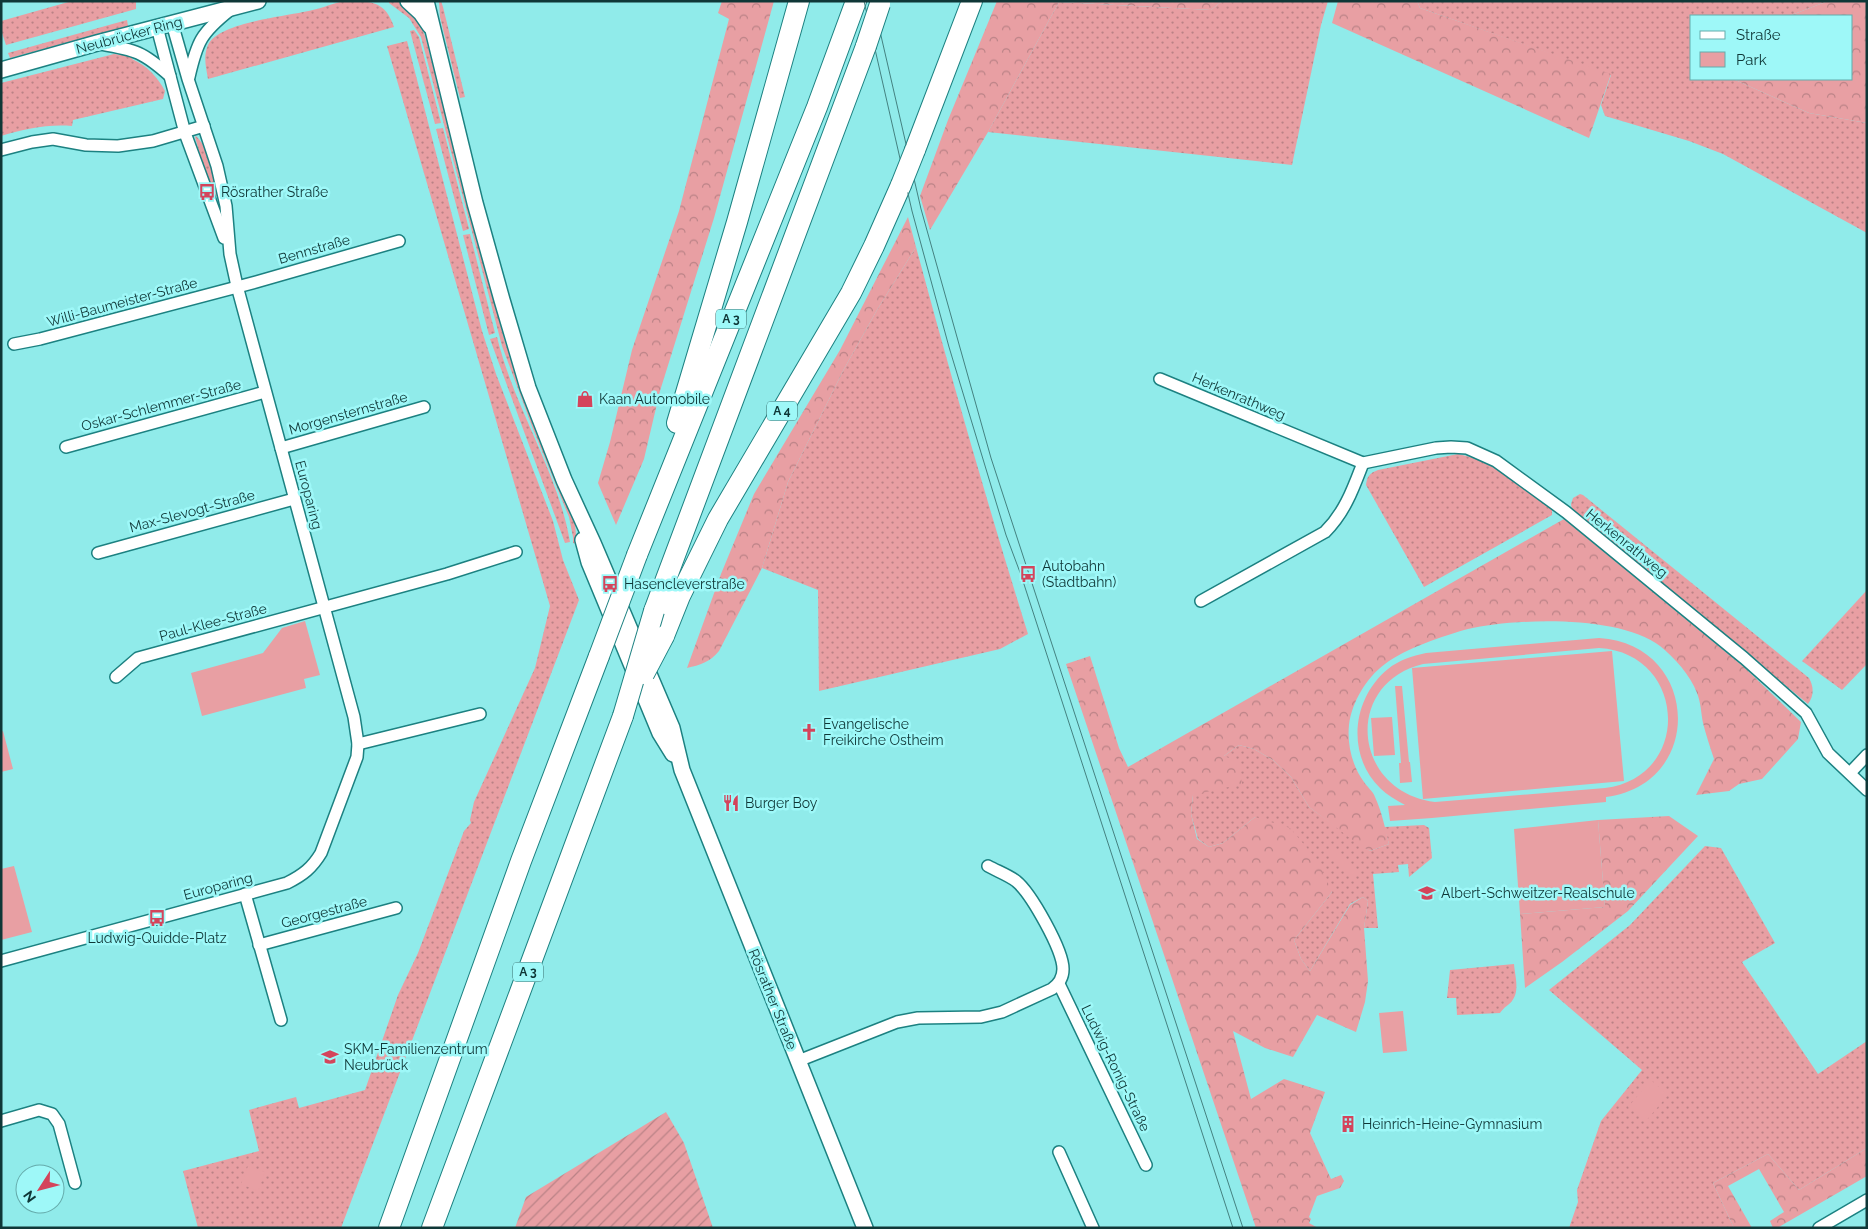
<svg xmlns="http://www.w3.org/2000/svg" width="1868" height="1229" font-family="Raleway,sans-serif">
  <style>
    .grass { fill: url(#grass-dots) }
    .forest { fill: url(#forest-crowns) }
    .park { fill: #e89fa3; fill-rule: evenodd }
    .garden { fill: url(#garden-furrows) }
    .lines { fill: none; stroke-linecap: round; stroke-linejoin: round }
    .street-casing { stroke: #1c8181; stroke-width: 14 }
    .secondary-casing { stroke: #1c8181; stroke-width: 18 }
    .highway-casing { stroke: #1c8181; stroke-width: 22 }
    .street { stroke: #fff; stroke-width: 11 }
    .secondary { stroke: #fff; stroke-width: 15 }
    .highway { stroke: #fff; stroke-width: 20 }
    .tram { stroke: #448180; stroke-width: 1 }
    .highway-bridge-casing { stroke: #1c8181; stroke-width: 22; stroke-linecap: butt }
    .highway-bridge { stroke: #fff; stroke-width: 20 }
    .labels { text-anchor: middle; stroke-width: 5; stroke-linejoin: round; paint-order: stroke }
    .shield { fill: #9ef8f8; stroke: #3a7171; stroke-width: 1 }
    .shield-label { font-size: 12px; font-weight: bold; fill: #0f3737 }
    .street-label { font-size: 14px; fill: #0f3737; stroke: #9ef8f8 }
    .poi-label { font-size: 14px; fill: #0f3737; stroke: #9ef8f8; text-anchor: start }
  </style>
  <defs>
    <pattern id="grass-dots" width="8" height="8" patternUnits="userSpaceOnUse" patternTransform="scale(1.25)"><rect width="8" height="8" fill="#e89fa3"/><path d="M2 2h.1M6 6h.1" fill="none" stroke="#ba8286" stroke-width="1.8" stroke-linecap="round"/></pattern>
    <pattern id="forest-crowns" width="20" height="18" patternUnits="userSpaceOnUse" patternTransform="scale(1.25)"><rect width="20" height="18" fill="#e89fa3"/><path d="M2 6a3 3 0 1 1 6 0M12 15a3 3 0 1 1 6 0" fill="none" stroke="#ba8286"/></pattern>
    <pattern id="garden-furrows" width="10" height="10" patternUnits="userSpaceOnUse" patternTransform="scale(1.25)"><rect width="10" height="10" fill="#e89fa3"/><path d="M-1 1l2-2M0 10L10 0M9 11l2-2" fill="none" stroke="#ba8286"/></pattern>
  </defs>
  <rect width="100%" height="100%" fill="#90ebea"/>
  <g class="grass">
    <path d="M72 1H136V9L6 45 1 30V21Z"/>
    <path d="M344 1C370 1 385 0 394 27L208 79C206 67 203 57 208 45 218 23 281 17 303 12 318 10 330 4 344 1Z"/>
    <path d="M389 1C393 1 399 0 402 2 413 7 421 25 425 36L505 342 524 397 568 504 575 525 577 544 573 543V537L569 517 533 429 502 346 421 37 409 18 389 3Z"/>
    <path d="M439 1H441L443 7 465 97 460 98 440 17Z"/>
    <path d="M1222 1H1328L1321 25 1292 165 988 132 1059 2 1211 10Z"/>
    <path d="M1417 1H1828L1789 16H1692V79H1733L1809 113 1867 123V233L1723 154 1689 141 1605 116 1601 105 1611 75 1420 8Z"/>
    <path d="M127 20 128 26 10 58 8 53Z"/>
    <path d="M414 30 419 37 441 123 435 124 410 31Z"/>
    <path d="M407 41 482 331 496 374 553 521 563 560 579 600 341 1228H198L183 1171 259 1151 249 1110 296 1097 299 1108 365 1090 398 995 418 953 464 831 471 823 470 820 474 802 535 668 550 606 387 46Z"/>
    <path d="M114 54 132 56V59C147 66 157 76 165 91L163 99 73 120 72 126C47 124 25 129 1 136V83Z"/>
    <path d="M443 128 469 229 463 231 436 129Z"/>
    <path d="M196 136C210 150 215 176 217 196L215 197C204 181 201 156 195 137Z"/>
    <path d="M470 234 495 333 489 335 463 235Z"/>
    <path d="M916 247C951 377 988 506 1028 634L1000 649 819 691 818 590 762 568 788 482 844 369 877 310Z"/>
    <path d="M497 337C514 408 558 471 570 542L565 543 490 339Z"/>
    <path d="M1458 454C1494 461 1522 487 1552 508V515L1424 587 1366 485C1367 476 1370 473 1378 470Z"/>
    <path d="M1580 494 1583 495 1809 678C1814 687 1814 696 1808 704L1572 510 1571 504 1573 498Z"/>
    <path d="M1867 590V664L1842 690 1802 661Z"/>
    <path d="M1239 745 1254 749 1273 760 1291 777 1309 807 1370 851 1389 844 1384 827 1424 825 1429 828 1432 858 1409 877 1408 864 1398 865 1399 872 1373 874 1378 928H1364L1368 901 1363 897 1350 904 1310 971 1301 959 1294 940 1332 892 1255 817 1223 843 1209 847 1198 839 1191 814 1193 795 1224 756Z"/>
    <path d="M1705 846 1721 848 1775 943 1742 962 1818 1074 1867 1041V1148L1799 1190 1768 1154 1713 1183 1734 1228H1569L1578 1202 1577 1190 1601 1121 1642 1070 1549 990 1630 925Z"/>
    <path d="M1514 964C1515 976 1520 991 1512 1001 1509 1005 1504 1007 1500 1013L1457 1015 1456 998H1447L1450 970Z"/>
  </g>
  <g class="forest">
    <path d="M722 1H774L714 218 660 391 644 459 616 525 598 483 610 442 632 350 679 211 729 19 718 13Z"/>
    <path d="M997 1H1222L1211 10 1059 2 988 132 930 230 920 196 948 120Z"/>
    <path d="M1338 1H1417L1420 8 1611 74 1589 138 1332 23Z"/>
    <path d="M1828 1H1867V123L1809 113 1733 79H1852V16H1789Z"/>
    <path d="M908 217 916 247 877 310 844 369 788 482 762 568 719 651C710 662 700 665 687 668L721 574 754 494 840 350Z"/>
    <path d="M1564 519 1744 667 1801 722 1798 739 1762 779 1739 784 1729 791 1696 795 1714 759C1710 747 1706 735 1703 723 1701 713 1701 703 1697 693 1690 675 1675 658 1660 646 1620 615 1516 618 1468 629 1443 636 1406 648 1385 664 1366 678 1352 702 1349 725 1347 744 1352 766 1364 782 1367 787 1373 791 1375 797 1382 812 1385 828 1389 844L1370 851 1358 844 1309 807 1291 777 1273 760 1254 749 1239 745 1224 756 1239 762 1242 784 1193 795 1191 814 1197 839 1209 847 1223 843 1255 817 1290 828 1318 861 1332 892 1294 940 1301 959 1310 971 1350 905 1363 897 1368 901 1364 928 1368 981 1365 1002 1356 1032 1317 1015 1293 1057 1265 1048 1233 1031 1251 1099 1284 1079 1325 1092 1310 1133 1331 1179 1341 1175 1344 1181 1340 1188 1317 1196 1309 1217 1311 1219 1309 1223 1318 1228H1256L1066 664 1090 656 1119 748 1128 767Z"/>
    <path d="M1669 816 1698 836 1628 911 1562 962 1525 988 1520 914 1605 907 1598 820Z"/>
    <path d="M1867 1148V1176L1777 1228H1773L1770 1221 1784 1212 1759 1169 1728 1186 1752 1228H1734L1713 1183 1768 1154 1799 1190Z"/>
  </g>
  <g class="park">
    <path d="M305 621 320 675 304 679 306 688 202 716 191 673 263 653 282 628Z"/>
    <path d="M1599 638C1700 644 1706 784 1606 797V802L1432 818 1390 821 1388 806 1405 805C1396 800 1387 795 1380 788 1346 755 1352 698 1388 669 1399 660 1412 656 1426 653ZM1599 648C1687 653 1693 777 1605 788L1435 802C1353 792 1342 684 1423 664Z"/>
    <path d="M1612 651 1624 781 1423 799 1412 668Z"/>
    <path d="M1395 686H1402L1409 762H1410L1412 782 1400 783 1399 763H1401Z"/>
    <path d="M1392 717 1395 755 1374 756 1371 718Z"/>
    <path d="M3 731 13 769 1 772V732Z"/>
    <path d="M1598 820 1605 907 1520 914 1514 829Z"/>
    <path d="M1331 848 1359 873 1354 879 1326 853Z"/>
    <path d="M14 866 32 932 1 940V869Z"/>
    <path d="M1403 1011 1407 1051 1383 1053 1379 1013Z"/>
    <path d="M1651 1080 1668 1095 1646 1121 1628 1107Z"/>
    <path d="M248 1166 265 1172 258 1191 241 1184Z"/>
  </g>
  <path class="garden" d="M666 1112 684 1143 713 1228H515L526 1197Z"/>
  <g class="lines">
    <g class="street-casing">
      <g id="street">
        <path d="M157 27 185 133 224 238"/>
        <path d="M101 44C136 50 143 52 170 76"/>
        <path d="M189 77C197 42 201 33 230 10"/>
        <path d="M1 150 32 142 53 139 86 145 118 146 153 141 204 126"/>
        <path d="M14 344 40 339 256 282 399 241"/>
        <path d="M1160 379 1363 463 1436 448 1451 447 1467 448 1496 461 1566 512 1744 658 1806 713 1828 753 1867 790"/>
        <path d="M66 447 265 392"/>
        <path d="M281 448 424 407"/>
        <path d="M98 553 294 499"/>
        <path d="M1201 601 1325 532C1345 512 1353 489 1363 463"/>
        <path d="M116 677 138 658 447 574 516 552"/>
        <path d="M358 744 480 714"/>
        <path d="M1850 773 1867 755"/>
        <path d="M245 894 281 1020"/>
        <path d="M259 945 396 908"/>
        <path d="M1 961 287 883C303 875 312 868 321 853L357 757 358 744 354 717 237 286 230 254 226 206 217 166 188 79 172 23"/>
        <path d="M1059 984 1146 1165"/>
        <path d="M798 1061 897 1022 918 1018 981 1017 1002 1012 1052 989C1059 984 1063 978 1063 969 1063 950 1031 893 1016 881 1008 875 997 871 988 866"/>
        <path d="M1 1121 39 1110 52 1114 59 1124 75 1183"/>
        <path d="M1059 1152 1093 1228"/>
        <path d="M1819 1228 1867 1200"/>
      </g>
    </g>
    <g class="secondary-casing">
      <g id="secondary">
        <path d="M408 1 421 13 430 26"/>
        <path d="M426 1 475 203 502 300 528 388 564 480 593 543 672 728 682 770 865 1228"/>
        <path d="M1 70 97 43 258 1"/>
        <path d="M583 540 589 562 660 733 673 754"/>
      </g>
    </g>
    <g class="highway-casing">
      <g id="highway">
        <path d="M915 150 972 1"/>
        <path d="M677 423 737 222 799 1"/>
        <path d="M637 555 817 107 856 1"/>
        <path d="M654 611 866 46"/>
        <path d="M664 636 680 596 718 519 851 293 874 246 901 185"/>
        <path d="M389 1228 521 861 599 656"/>
        <path d="M432 1228 623 716"/>
      </g>
    </g>
    <use href="#street" class="street"/>
    <use href="#secondary" class="secondary"/>
    <use href="#highway" class="highway"/>
    <g class="tram">
      <path d="M864 1 912 211 949 347 1006 535 1021 575 1233 1228"/>
      <path d="M873 1 921 209 991 458 1243 1228"/>
    </g>
    <g class="highway-bridge-casing">
      <g id="highway-bridge">
        <path d="M866 46 880 4"/>
        <path d="M901 185 915 150"/>
        <path d="M599 656 637 555"/>
        <path d="M644 674 664 636"/>
        <path d="M623 716 654 611"/>
      </g>
    </g>
    <use href="#highway-bridge" class="highway-bridge"/>
  </g>
  <defs>
    <g id="bus-bare" transform="scale(1.35)"><path d="M-5-6H5V4H4V6H2V4H-2V6H-4V4H-5ZM-3.5-4V0h7V-4ZM-3.5 1.2v1.5H-2V1.2ZM2 1.2v1.5H3.5V1.2Z" fill="#d4445b" stroke="#9ef8f8" stroke-width="2.5" paint-order="stroke"/></g>
    <g id="shop-bare" transform="scale(1.35)"><path d="M-5-2.5h2.3a2.7 3.5 0 0 1 5.4 0H5L5.5 6h-11ZM-1.5-2.5h3a1.5 2.3 0 0 0-3 0Z" fill="#d4445b" stroke="#9ef8f8" stroke-width="2.5" paint-order="stroke"/></g>
    <g id="church-bare" transform="scale(1.35)"><path d="M-1.2-6h2.4v3.5h3.3v2.4h-3.3V6h-2.4V-.1h-3.3v-2.4h3.3Z" fill="#d4445b" stroke="#9ef8f8" stroke-width="2.5" paint-order="stroke"/></g>
    <g id="restaurant-bare" transform="scale(1.35)"><path d="M-5-6h1v4h1v-4h1v4h1v-4h1v5L-1.5 .5V6h-2V.5L-5-1ZM5-6V6H3V1.5H1.5Q1.5-4 5-6Z" fill="#d4445b" stroke="#9ef8f8" stroke-width="2.5" paint-order="stroke"/></g>
    <g id="school-bare" transform="scale(1.35)"><path d="M0-5L7-2L0 1L-7-2ZM-4 1L0 2.5L4 1V4Q0 6-4 4Z" fill="#d4445b" stroke="#9ef8f8" stroke-width="2.5" paint-order="stroke"/></g>
    <g id="building-bare" transform="scale(1.35)"><path d="M-4-6H4V6H1V3H-1V6H-4ZM-2.5-4.3h1.7v1.8h-1.7ZM.8-4.3h1.7v1.8H.8ZM-2.5-1h1.7V.8h-1.7ZM.8-1h1.7V.8H.8Z" fill="#d4445b" stroke="#9ef8f8" stroke-width="2.5" paint-order="stroke"/></g>
  </defs>
  <g fill-rule="evenodd">
    <use href="#bus-bare" x="207" y="192"/>
    <use href="#shop-bare" x="585" y="399"/>
    <use href="#bus-bare" x="1028" y="574"/>
    <use href="#bus-bare" x="610" y="584"/>
    <use href="#church-bare" x="809" y="732"/>
    <use href="#restaurant-bare" x="731" y="803"/>
    <use href="#school-bare" x="1427" y="893"/>
    <use href="#bus-bare" x="157" y="918"/>
    <use href="#school-bare" x="330" y="1057"/>
    <use href="#building-bare" x="1348" y="1124"/>
  </g>
  <g class="labels">
    <g class="shield">
      <rect x="716" y="309.5" width="30" height="19" rx="4"/>
      <rect x="767" y="401.5" width="30" height="19" rx="4"/>
      <rect x="513" y="962.5" width="30" height="19" rx="4"/>
    </g>
    <g class="shield-label">
      <text x="731" y="323">A 3</text>
      <text x="782" y="415">A 4</text>
      <text x="528" y="976">A 3</text>
    </g>
    <g class="street-label">
      <text transform="translate(129 35) rotate(-15)" y="5">Neubrücker Ring</text>
      <text transform="translate(314 249) rotate(-16)" y="5">Bennstraße</text>
      <text transform="translate(122 302) rotate(-15)" y="5">Willi-Baumeister-Straße</text>
      <text transform="translate(1239 396) rotate(23)" y="5">Herkenrathweg</text>
      <text transform="translate(161 405) rotate(-15)" y="5">Oskar-Schlemmer-Straße</text>
      <text transform="translate(348 413) rotate(-16)" y="5">Morgensternstraße</text>
      <text transform="translate(309 495) rotate(75)" y="5">Europaring</text>
      <text transform="translate(192 511) rotate(-15)" y="5">Max-Slevogt-Straße</text>
      <text transform="translate(1627 543) rotate(39)" y="5">Herkenrathweg</text>
      <text transform="translate(213 622) rotate(-15)" y="5">Paul-Klee-Straße</text>
      <text transform="translate(218 886) rotate(-15)" y="5">Europaring</text>
      <text transform="translate(324 912) rotate(-15)" y="5">Georgestraße</text>
      <text transform="translate(773 999) rotate(68)" y="5">Rösrather Straße</text>
      <text transform="translate(1116 1068) rotate(64)" y="5">Ludwig-Ronig-Straße</text>
    </g>
    <g class="poi-label">
      <text x="221" y="197">Rösrather Straße</text>
      <text x="599" y="404">Kaan Automobile</text>
      <text x="1042" y="571">Autobahn<tspan x="1042" dy="16">(Stadtbahn)</tspan></text>
      <text x="624" y="589">Hasencleverstraße</text>
      <text x="823" y="729">Evangelische<tspan x="823" dy="16">Freikirche Ostheim</tspan></text>
      <text x="745" y="808">Burger Boy</text>
      <text x="1441" y="898">Albert-Schweitzer-Realschule</text>
      <text x="157" y="943" text-anchor="middle">Ludwig-Quidde-Platz</text>
      <text x="344" y="1054">SKM-Familienzentrum<tspan x="344" dy="16">Neubrück</tspan></text>
      <text x="1362" y="1129">Heinrich-Heine-Gymnasium</text>
    </g>
  </g>
  <rect width="1868" height="1229" fill="none" stroke="#0f3737" stroke-width="5"/>
  <rect x="1690" y="15" width="162" height="65" fill="#9ef8f8" stroke="#65abab"/>
  <rect x="1700" y="31" width="25" height="8" fill="#ffffff" stroke="#65abab"/>
  <text x="1736" y="40" font-size="15" fill="#0f3737">Straße</text>
  <rect x="1700" y="52" width="25" height="15" fill="#e89fa3" stroke="#65abab"/>
  <text x="1736" y="65" font-size="15" fill="#0f3737">Park</text>
  <g transform="translate(40 1189) rotate(234)"><circle r="24" fill="#9ef8f8" stroke="#65abab"/>
  <path d="M0-4L9 19L0 12L-9 19Z" fill="#d4445b"/>
  <text y="-8" font-size="14" font-weight="bold" text-anchor="middle" fill="#0f3737">N</text>
  </g>
</svg>
